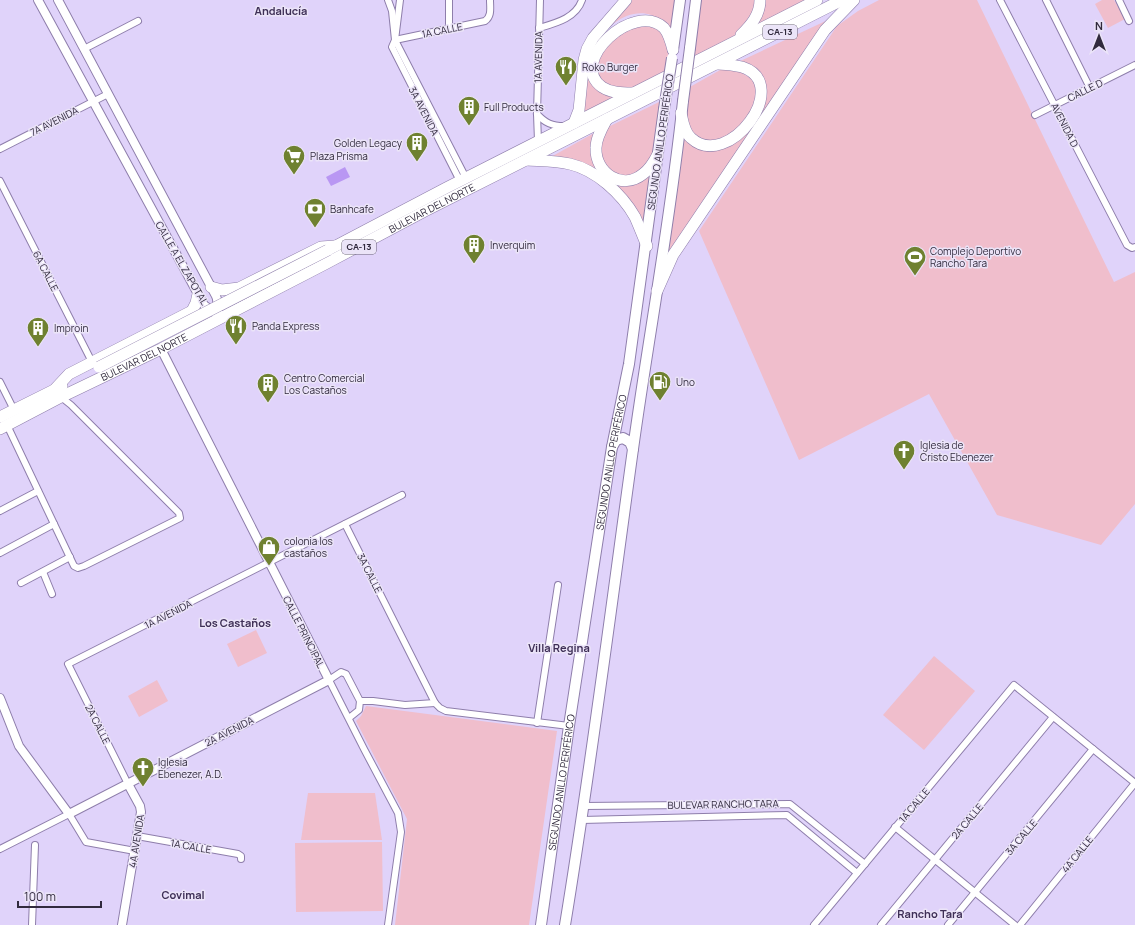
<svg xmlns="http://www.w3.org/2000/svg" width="1135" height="925" font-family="Manrope,sans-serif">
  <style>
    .green { fill: #f0becc }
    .water { fill: #b997f3 }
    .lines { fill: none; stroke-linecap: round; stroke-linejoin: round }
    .minor-casing { stroke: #8e7eab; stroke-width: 8 }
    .tertiary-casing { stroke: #8e7eab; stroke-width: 10 }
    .primary-casing { stroke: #8e7eab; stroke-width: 12 }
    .trunk-casing { stroke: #8e7eab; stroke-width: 12 }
    .minor { stroke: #fff; stroke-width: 6 }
    .tertiary { stroke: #fff; stroke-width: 8 }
    .primary { stroke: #fff; stroke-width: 10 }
    .trunk { stroke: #fff; stroke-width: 11 }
    .primary-bridge-casing { stroke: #8e7eab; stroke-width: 12; stroke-linecap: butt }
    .trunk-bridge-casing { stroke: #8e7eab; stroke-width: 12; stroke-linecap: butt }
    .primary-bridge { stroke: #fff; stroke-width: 10 }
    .trunk-bridge { stroke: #fff; stroke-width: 11 }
    .labels { text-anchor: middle; stroke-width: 3; stroke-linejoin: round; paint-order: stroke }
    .shield { fill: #ebe4f8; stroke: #696275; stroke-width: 1 }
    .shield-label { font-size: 9px; font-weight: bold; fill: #312a3d }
    .street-label { font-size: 10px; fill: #312a3d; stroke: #ebe4f8 }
    .poi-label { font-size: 10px; fill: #312a3d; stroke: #ebe4f8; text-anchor: start }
    .neighbourhood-label { font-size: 11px; font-weight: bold; fill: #3e2f56; stroke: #ebe4f8 }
  </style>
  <rect width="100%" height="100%" fill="#e0d3fa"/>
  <g class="green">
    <path d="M629 0H676L671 37C668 32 666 25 661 21 639 1 605 23 595 46 592 53 593 71 593 80L621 95 579 116 590 49Z"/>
    <path d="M698 0H758L757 5 736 36 691 59Z"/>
    <path d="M762 0H808L748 30Z"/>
    <path d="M879 0H977L1114 282 1135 272V504L1101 545 997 515 929 394 799 460 699 231 837 26 858 11Z"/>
    <path d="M1102 0H1114L1125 19 1108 28 1095 4Z"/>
    <path d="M832 18 662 270 682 127 689 140 731 143 765 93 736 63Z"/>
    <path d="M657 23 669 49 666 71 629 90H614L597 77V54L613 30Z"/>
    <path d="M729 65 757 82 753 112 732 136 711 143 694 136 684 115 688 88Z"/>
    <path d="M661 101 654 156 641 172 621 177 602 165 601 139 604 129Z"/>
    <path d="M596 132 594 139 613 180 652 169 644 234 613 184 549 158Z"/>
    <path d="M256 630 267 653 238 667 227 644Z"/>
    <path d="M934 656 975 691 924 750 883 715Z"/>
    <path d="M157 680 168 701 139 717 128 696Z"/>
    <path d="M366 706 557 731 529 925H395L407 819 356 721 361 716Z"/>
    <path d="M308 793H375L382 840H301Z"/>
    <path d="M382 842 383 911 296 912 295 843Z"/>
  </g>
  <path class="water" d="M345 167 350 177 331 186 326 177Z"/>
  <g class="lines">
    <g class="minor-casing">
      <g id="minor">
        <path d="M388 0 392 11 395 40 466 178"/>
        <path d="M400 0 395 40 392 47 460 181"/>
        <path d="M1000 0 1127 245 1132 248 1135 247"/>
        <path d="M1046 0 1090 88"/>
        <path d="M1119 0 1129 21"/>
        <path d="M539 28C556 23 576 18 582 0"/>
        <path d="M449 29V0"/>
        <path d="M395 40 485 21C492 16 490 8 490 0"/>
        <path d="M84 49 138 21"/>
        <path d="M537 114C545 123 552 126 564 126"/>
        <path d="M1035 115 1135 65"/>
        <path d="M538 141 537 114 540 0"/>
        <path d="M0 149 108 94"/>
        <path d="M0 181 92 362"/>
        <path d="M0 382 14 410"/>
        <path d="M7 425 74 566 78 568 84 566 180 518 179 513 71 405 61 397"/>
        <path d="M0 511 38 491"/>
        <path d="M345 524 435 703 440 708 446 711 569 726"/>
        <path d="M0 553 54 524"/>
        <path d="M43 572 52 594"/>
        <path d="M21 583 70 557"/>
        <path d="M360 701H373L405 705 435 703"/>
        <path d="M349 718 359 710 360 701 346 674 341 672 329 680 364 749 398 813 401 832 388 925"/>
        <path d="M537 723 558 585"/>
        <path d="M128 784 68 664 402 495"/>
        <path d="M584 806 790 804 865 864"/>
        <path d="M582 820 787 815 857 873"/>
        <path d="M895 827 1015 925"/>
        <path d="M137 836 238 854 241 856V859"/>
        <path d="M0 849 69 814 86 842 135 851"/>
        <path d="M32 925 35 845"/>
        <path d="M814 925 1014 685 1135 783"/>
        <path d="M881 925 1053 717"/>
        <path d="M948 925 1093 749"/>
        <path d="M1020 925 1135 783"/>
      </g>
    </g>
    <g class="tertiary-casing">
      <g id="tertiary">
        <path d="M38 0 204 305 218 315"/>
        <path d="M58 0 216 296 217 299 218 311"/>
        <path d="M0 698 19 746 69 814 329 680 161 349"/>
        <path d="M122 925 141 812 140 806 128 784"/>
      </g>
    </g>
    <g class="primary-casing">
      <g id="primary">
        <path d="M690 48 696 0"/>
        <path d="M673 50 680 0"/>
        <path d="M612 447 616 440 623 438 630 442 633 449"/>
        <path id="s1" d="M541 925 569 726 612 447 629 364 664 109"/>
        <path d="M565 925C591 767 611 608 633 449 649 333 671 218 683 101"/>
      </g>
    </g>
    <g class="trunk-casing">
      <g id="trunk">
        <path d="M741 35C751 25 760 15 760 0"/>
        <path d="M632 93C622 93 611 93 602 87 567 62 634 0 664 28 669 34 671 42 673 50"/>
        <path d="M681 113C683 122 684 132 691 138 728 172 794 84 742 67 734 65 726 64 718 64"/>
        <path d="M607 119C602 128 596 138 596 148 595 173 622 191 643 174 650 169 654 162 658 154"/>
        <path d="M574 123 579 110 584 60 587 49 593 38 626 0"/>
        <path d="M527 160C542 161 556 161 570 164 596 170 622 194 635 217 639 226 643 236 647 246"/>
        <path d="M328 250 446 188 817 0"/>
        <path d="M211 287 222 290 239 288 321 247 335 246"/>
        <path d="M657 291 673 255 825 30 854 0"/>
        <path d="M55 389 69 374 192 311 196 303 198 294"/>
        <path d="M0 417 62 386"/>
        <path id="s2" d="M0 429 61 397 161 349 325 264 425 211 842 0"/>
      </g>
    </g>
    <use href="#minor" class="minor"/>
    <use href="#tertiary" class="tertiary"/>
    <use href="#primary" class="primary"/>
    <use href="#trunk" class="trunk"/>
    <g class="primary-bridge-casing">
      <g id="primary-bridge">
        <path d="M683 101 690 48"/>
        <path d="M664 109 672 58"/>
      </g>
    </g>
    <g class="trunk-bridge-casing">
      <path id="trunk-bridge" d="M99 367 328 250"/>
    </g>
    <use href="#primary-bridge" class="primary-bridge"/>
    <use href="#trunk-bridge" class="trunk-bridge"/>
  </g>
  <defs>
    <g id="restaurant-pin" transform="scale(1.15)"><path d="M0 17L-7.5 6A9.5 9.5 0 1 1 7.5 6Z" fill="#6f8130" stroke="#ebe4f8"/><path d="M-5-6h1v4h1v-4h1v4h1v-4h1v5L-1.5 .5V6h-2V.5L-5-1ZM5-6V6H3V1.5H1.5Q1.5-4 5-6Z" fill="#fff"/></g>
    <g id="building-pin" transform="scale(1.15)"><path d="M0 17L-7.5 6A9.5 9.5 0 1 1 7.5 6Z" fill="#6f8130" stroke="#ebe4f8"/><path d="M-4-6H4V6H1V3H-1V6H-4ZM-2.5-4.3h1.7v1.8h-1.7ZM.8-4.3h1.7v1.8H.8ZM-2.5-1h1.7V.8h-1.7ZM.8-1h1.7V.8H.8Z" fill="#fff"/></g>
    <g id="supermarket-pin" transform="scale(1.15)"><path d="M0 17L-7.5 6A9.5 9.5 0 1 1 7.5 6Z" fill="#6f8130" stroke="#ebe4f8"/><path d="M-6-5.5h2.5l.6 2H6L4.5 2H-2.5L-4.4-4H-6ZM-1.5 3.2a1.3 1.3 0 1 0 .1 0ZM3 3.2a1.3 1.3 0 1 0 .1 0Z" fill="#fff"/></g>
    <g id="bank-pin" transform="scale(1.15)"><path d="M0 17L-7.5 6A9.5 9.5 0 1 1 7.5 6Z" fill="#6f8130" stroke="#ebe4f8"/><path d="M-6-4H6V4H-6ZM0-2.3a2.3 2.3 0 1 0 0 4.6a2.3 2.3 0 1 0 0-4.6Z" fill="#fff"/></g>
    <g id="stadium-pin" transform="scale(1.15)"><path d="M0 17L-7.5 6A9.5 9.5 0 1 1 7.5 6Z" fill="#6f8130" stroke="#ebe4f8"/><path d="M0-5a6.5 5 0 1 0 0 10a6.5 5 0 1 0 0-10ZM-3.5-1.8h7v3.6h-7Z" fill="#fff"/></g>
    <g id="fuel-pin" transform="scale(1.15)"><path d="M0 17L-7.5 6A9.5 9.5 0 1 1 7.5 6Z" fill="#6f8130" stroke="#ebe4f8"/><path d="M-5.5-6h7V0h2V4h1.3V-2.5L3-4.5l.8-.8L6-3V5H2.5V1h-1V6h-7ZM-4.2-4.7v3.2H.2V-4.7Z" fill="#fff"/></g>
    <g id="church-pin" transform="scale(1.15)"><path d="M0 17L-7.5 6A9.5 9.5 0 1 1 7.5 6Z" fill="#6f8130" stroke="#ebe4f8"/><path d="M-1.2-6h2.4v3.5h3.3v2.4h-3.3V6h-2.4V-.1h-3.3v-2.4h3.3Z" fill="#fff"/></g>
    <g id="shop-pin" transform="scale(1.15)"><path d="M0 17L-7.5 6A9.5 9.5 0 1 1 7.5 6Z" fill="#6f8130" stroke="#ebe4f8"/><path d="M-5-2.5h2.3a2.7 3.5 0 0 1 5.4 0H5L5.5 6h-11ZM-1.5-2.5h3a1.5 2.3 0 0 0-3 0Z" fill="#fff"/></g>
  </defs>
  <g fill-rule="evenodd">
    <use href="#restaurant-pin" x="566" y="67"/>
    <use href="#building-pin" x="469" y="107"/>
    <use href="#building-pin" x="417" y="143"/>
    <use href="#supermarket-pin" x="294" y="156"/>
    <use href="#bank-pin" x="315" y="209"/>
    <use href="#building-pin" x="474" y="245"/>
    <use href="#stadium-pin" x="915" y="257"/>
    <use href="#restaurant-pin" x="236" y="326"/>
    <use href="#building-pin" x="38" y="328"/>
    <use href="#fuel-pin" x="660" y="382"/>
    <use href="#building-pin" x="268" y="384"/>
    <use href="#church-pin" x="904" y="451"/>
    <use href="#shop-pin" x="269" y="547"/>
    <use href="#church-pin" x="143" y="768"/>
  </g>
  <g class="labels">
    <g class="shield">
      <rect x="763" y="25" width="34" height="14" rx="3"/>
      <rect x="342" y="240" width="34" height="14" rx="3"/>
    </g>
    <g class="shield-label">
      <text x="780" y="35">CA-13</text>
      <text x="359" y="250">CA-13</text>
    </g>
    <g class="street-label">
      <text transform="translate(442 30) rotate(-11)" y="4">1A CALLE</text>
      <text transform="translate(538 57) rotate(-89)" y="4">1A AVENIDA</text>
      <text transform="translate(1085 90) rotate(-26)" y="4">CALLE D</text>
      <text transform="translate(424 111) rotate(63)" y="4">3A AVENIDA</text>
      <text transform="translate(54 121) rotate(-27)" y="4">7A AVENIDA</text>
      <text transform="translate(1065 125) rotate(63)" y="4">AVENIDA D</text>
      <text transform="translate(660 142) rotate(-82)" y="4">SEGUNDO ANILLO PERIFÉRICO</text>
      <text dy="4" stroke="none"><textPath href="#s2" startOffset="485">BULEVAR DEL NORTE</textPath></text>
      <text transform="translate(182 263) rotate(60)" y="4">CALLE A EL ZAPOTAL</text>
      <text transform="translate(46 271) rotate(63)" y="4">6A CALLE</text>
      <text dy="4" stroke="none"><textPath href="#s2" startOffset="161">BULEVAR DEL NORTE</textPath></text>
      <text dy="4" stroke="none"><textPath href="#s1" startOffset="468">SEGUNDO ANILLO PERIFÉRICO</textPath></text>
      <text transform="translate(370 573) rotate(63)" y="4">3A CALLE</text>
      <text transform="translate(168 614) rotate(-27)" y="4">1A AVENIDA</text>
      <text transform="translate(304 632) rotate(63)" y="4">CALLE PRINCIPAL</text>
      <text transform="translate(98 724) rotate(63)" y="4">2A CALLE</text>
      <text transform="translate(229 731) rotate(-27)" y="4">2A AVENIDA</text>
      <text dy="4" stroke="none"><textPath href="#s1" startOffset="144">SEGUNDO ANILLO PERIFÉRICO</textPath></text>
      <text transform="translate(723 804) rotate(-1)" y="4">BULEVAR RANCHO TARA</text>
      <text transform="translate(914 805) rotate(-50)" y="4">1A CALLE</text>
      <text transform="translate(967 821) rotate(-50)" y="4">2A CALLE</text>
      <text transform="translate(1021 837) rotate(-50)" y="4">3A CALLE</text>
      <text transform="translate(136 841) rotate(-81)" y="4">4A AVENIDA</text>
      <text transform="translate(191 846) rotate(10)" y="4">1A CALLE</text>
      <text transform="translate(1077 854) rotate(-51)" y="4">4A CALLE</text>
    </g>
    <g class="poi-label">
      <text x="582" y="71">Roko Burger</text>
      <text x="484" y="111">Full Products</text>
      <text x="402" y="147" text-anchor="end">Golden Legacy</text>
      <text x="310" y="160">Plaza Prisma</text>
      <text x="330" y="213">Banhcafe</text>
      <text x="490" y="249">Inverquim</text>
      <text x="930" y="255">Complejo Deportivo<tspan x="930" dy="12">Rancho Tara</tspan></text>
      <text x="252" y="330">Panda Express</text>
      <text x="54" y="332">Improin</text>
      <text x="284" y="382">Centro Comercial<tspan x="284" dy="12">Los Castaños</tspan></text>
      <text x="676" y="386">Uno</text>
      <text x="920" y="449">Iglesia de<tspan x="920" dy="12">Cristo Ebenezer</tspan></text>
      <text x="284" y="545">colonia los<tspan x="284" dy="12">castaños</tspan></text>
      <text x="158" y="766">Iglesia<tspan x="158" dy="12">Ebenezer, A.D.</tspan></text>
    </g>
    <g class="neighbourhood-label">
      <text x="281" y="15">Andalucía</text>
      <text x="235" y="627">Los Castaños</text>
      <text x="559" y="652">Villa Regina</text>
      <text x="183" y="899">Covimal</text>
      <text x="930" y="918">Rancho Tara</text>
    </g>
  </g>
  <g transform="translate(1099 36)" stroke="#ebe4f8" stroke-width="3" paint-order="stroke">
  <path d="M0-3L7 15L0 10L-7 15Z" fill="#312a3d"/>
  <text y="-6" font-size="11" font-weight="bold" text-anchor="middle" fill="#312a3d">N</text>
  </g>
  <path d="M18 901v6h83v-6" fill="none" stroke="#312a3d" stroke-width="2"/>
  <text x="24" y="901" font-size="12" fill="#312a3d" stroke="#ebe4f8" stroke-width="3" paint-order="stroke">100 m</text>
</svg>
